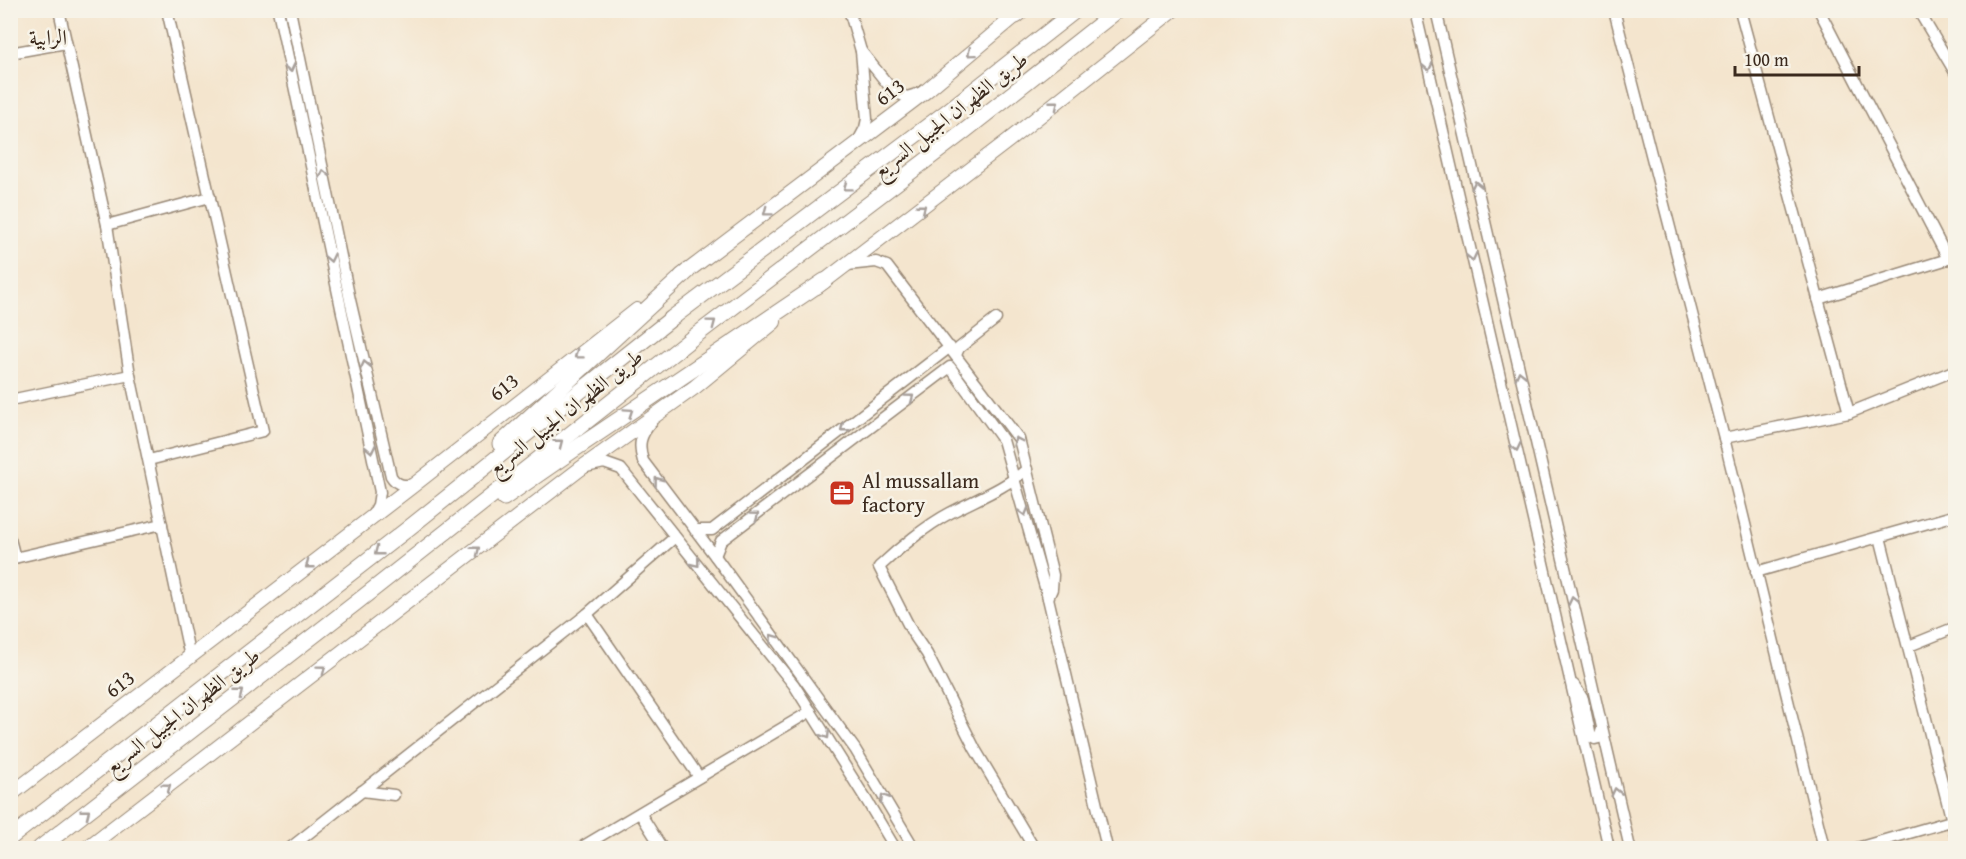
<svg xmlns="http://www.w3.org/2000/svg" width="1966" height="859" font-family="'Gentium Book Plus',Amiri,serif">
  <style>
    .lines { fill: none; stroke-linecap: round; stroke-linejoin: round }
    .minor-casing { stroke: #988876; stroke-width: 13 }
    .major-casing { stroke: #988876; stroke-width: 16 }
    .highway-casing { stroke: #988876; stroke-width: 17 }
    .minor { stroke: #fff; stroke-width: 10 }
    .major { stroke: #fff; stroke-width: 14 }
    .highway { stroke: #fff; stroke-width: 15 }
    .oneway { stroke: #a79f9a }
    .labels { text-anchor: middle; stroke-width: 5; stroke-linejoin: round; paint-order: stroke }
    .street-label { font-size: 21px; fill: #3b2a1e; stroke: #f7f3e8 }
    .poi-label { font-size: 21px; fill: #3b2a1e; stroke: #f7f3e8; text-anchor: start }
    .neighbourhood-label { font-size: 22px; fill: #3b2a1e; stroke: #f7f3e8 }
  </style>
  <rect width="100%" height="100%" fill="#f7f3e8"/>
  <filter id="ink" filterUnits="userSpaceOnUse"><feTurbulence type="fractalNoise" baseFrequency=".0167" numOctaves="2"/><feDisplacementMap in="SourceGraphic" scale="12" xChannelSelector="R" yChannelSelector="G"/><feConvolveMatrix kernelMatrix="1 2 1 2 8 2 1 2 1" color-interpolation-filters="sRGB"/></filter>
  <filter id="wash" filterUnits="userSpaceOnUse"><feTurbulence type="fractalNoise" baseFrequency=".008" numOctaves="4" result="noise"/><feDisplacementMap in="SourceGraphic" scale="24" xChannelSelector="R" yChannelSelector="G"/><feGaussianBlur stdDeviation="1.35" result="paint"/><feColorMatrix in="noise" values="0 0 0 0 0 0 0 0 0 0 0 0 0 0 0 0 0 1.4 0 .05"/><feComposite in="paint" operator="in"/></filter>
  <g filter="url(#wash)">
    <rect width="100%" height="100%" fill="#f4e5ce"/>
  </g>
  <g filter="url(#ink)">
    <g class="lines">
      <g class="minor-casing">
        <g id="minor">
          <path d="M59 10 107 225 130 375 190 657"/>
          <path d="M278 10 380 492 378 505 373 514"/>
          <path d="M290 10 350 300 391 476C397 486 405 486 415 484"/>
          <path d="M849 10 861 51"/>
          <path d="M1415 10 1609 848"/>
          <path d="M1436 10 1630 848"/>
          <path d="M1614 10 1724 438 1824 848"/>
          <path d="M1740 10 1849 413"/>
          <path d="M1819 10 1948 259"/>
          <path d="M1918 10 1956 74"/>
          <path d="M10 53 66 43"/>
          <path d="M858 141 865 128 867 119 861 51 894 92 907 97 920 93"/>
          <path d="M107 225 210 197"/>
          <path d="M847 265 876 262 887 266 1019 439 1053 575 1052 589 1048 598"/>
          <path d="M1818 299 1948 259 1956 255"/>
          <path d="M956 355 959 348 996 319"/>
          <path d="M10 400 130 375"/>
          <path d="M651 423C640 435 638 445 643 461L715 556 855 749 914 848"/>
          <path d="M1724 438 1849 413 1956 370"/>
          <path d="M149 460 263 431 167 10"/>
          <path d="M586 467 604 463 621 469 794 685 867 801 895 848"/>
          <path d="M1027 469C1004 489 976 499 950 513 927 525 898 549 879 567L912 632 927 654 975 749 1034 848"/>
          <path d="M695 530H712L950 347"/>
          <path d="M1880 537 1956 837"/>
          <path d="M10 539 15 558"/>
          <path d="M715 556 721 541 950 367 1003 440 1048 598 1107 848"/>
          <path d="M10 559 162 524"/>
          <path d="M1756 572 1956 515"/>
          <path d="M587 614 699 777"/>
          <path d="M1909 646 1956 627"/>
          <path d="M1574 685 1583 699 1591 737 1595 739 1599 738 1602 729"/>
          <path d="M362 791 394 795"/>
          <path d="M640 813 662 848"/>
          <path d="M290 848 587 614 675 537"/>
          <path d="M580 848 811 711"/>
          <path d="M1857 848 1951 821"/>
        </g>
      </g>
      <g class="major-casing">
        <g id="major">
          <path d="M681 276 926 91 1022 10"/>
          <path d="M817 287 1009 140 1173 10"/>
          <path d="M10 795 415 484 637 310"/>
          <path d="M87 848 580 469 695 387 774 322"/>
        </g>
      </g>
      <g class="highway-casing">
        <g id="highway">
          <path d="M1016 16 1023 10"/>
          <path d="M500 444 688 271"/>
          <path d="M504 498 572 451 824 281"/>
          <path d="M10 838 405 531 672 318 949 110 1076 10"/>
          <path d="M40 848 357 602 691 339 962 133 1118 10"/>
        </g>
      </g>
      <use href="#minor" class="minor"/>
      <use href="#major" class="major"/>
      <use href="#highway" class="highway"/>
    </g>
    <defs><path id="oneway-chevron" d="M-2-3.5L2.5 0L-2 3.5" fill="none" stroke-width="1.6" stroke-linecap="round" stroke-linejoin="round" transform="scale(1.5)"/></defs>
    <g class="oneway">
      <use href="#oneway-chevron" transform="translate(971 53) rotate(140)"/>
      <use href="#oneway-chevron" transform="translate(1428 67) rotate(77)"/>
      <use href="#oneway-chevron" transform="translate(290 68) rotate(78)"/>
      <use href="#oneway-chevron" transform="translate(1055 104) rotate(-38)"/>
      <use href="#oneway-chevron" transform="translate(324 174) rotate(-102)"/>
      <use href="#oneway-chevron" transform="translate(1476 185) rotate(-103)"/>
      <use href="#oneway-chevron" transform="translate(847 187) rotate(143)"/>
      <use href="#oneway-chevron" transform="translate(922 208) rotate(-38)"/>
      <use href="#oneway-chevron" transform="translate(767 212) rotate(143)"/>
      <use href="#oneway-chevron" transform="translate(1472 257) rotate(77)"/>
      <use href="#oneway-chevron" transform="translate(330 258) rotate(78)"/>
      <use href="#oneway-chevron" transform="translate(712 323) rotate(-37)"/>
      <use href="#oneway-chevron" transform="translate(578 355) rotate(143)"/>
      <use href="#oneway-chevron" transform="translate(365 365) rotate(-103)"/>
      <use href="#oneway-chevron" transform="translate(1520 375) rotate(-103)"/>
      <use href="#oneway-chevron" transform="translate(910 398) rotate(-37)"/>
      <use href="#oneway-chevron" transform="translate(629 412) rotate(-34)"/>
      <use href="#oneway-chevron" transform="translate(844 428) rotate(142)"/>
      <use href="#oneway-chevron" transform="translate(1017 441) rotate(-115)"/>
      <use href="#oneway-chevron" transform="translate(559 443) rotate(-38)"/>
      <use href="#oneway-chevron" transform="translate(1516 447) rotate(77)"/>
      <use href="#oneway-chevron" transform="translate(371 449) rotate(78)"/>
      <use href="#oneway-chevron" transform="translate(658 481) rotate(-127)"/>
      <use href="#oneway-chevron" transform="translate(1024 512) rotate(74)"/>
      <use href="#oneway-chevron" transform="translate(755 516) rotate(-37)"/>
      <use href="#oneway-chevron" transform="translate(476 550) rotate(-38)"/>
      <use href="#oneway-chevron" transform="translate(378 552) rotate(142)"/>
      <use href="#oneway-chevron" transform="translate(696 563) rotate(51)"/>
      <use href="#oneway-chevron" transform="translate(309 565) rotate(142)"/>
      <use href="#oneway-chevron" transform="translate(1573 601) rotate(-103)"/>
      <use href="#oneway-chevron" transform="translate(773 638) rotate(-126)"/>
      <use href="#oneway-chevron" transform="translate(322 669) rotate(-37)"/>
      <use href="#oneway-chevron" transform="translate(240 693) rotate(-38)"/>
      <use href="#oneway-chevron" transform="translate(826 735) rotate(58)"/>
      <use href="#oneway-chevron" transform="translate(167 787) rotate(-37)"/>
      <use href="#oneway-chevron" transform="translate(1616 792) rotate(-103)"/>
      <use href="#oneway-chevron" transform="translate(884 798) rotate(-121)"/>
      <use href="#oneway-chevron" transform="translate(86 813) rotate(-38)"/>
    </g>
  </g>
  <defs>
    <g id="office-square" transform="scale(1.35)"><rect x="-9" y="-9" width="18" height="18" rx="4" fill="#c8321e" stroke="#f7f3e8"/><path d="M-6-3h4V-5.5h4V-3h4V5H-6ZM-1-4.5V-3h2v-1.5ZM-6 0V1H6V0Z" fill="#fff"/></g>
  </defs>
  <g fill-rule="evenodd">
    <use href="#office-square" x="842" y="493"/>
  </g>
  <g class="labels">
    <g class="street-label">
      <text transform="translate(890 92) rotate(-38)" y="7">613</text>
      <text transform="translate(950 115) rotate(-38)" y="7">طريق الظهران الجبيل السريع</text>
      <text transform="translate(504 387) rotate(-39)" y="7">613</text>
      <text transform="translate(565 412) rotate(-38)" y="7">طريق الظهران الجبيل السريع</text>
      <text transform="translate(120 684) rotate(-38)" y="7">613</text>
      <text transform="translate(182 711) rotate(-38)" y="7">طريق الظهران الجبيل السريع</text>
    </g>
    <g class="poi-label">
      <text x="862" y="488">Al mussallam<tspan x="862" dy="24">factory</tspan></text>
    </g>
    <g class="neighbourhood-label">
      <text x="48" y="45">الرابية</text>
    </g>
  </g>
  <rect width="1966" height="859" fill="none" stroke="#f7f3e8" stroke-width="36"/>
  <path d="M1735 66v9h124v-9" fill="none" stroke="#3b2a1e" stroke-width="3"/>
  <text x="1744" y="66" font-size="18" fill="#3b2a1e" stroke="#f7f3e8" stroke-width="4.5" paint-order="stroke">100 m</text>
</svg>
